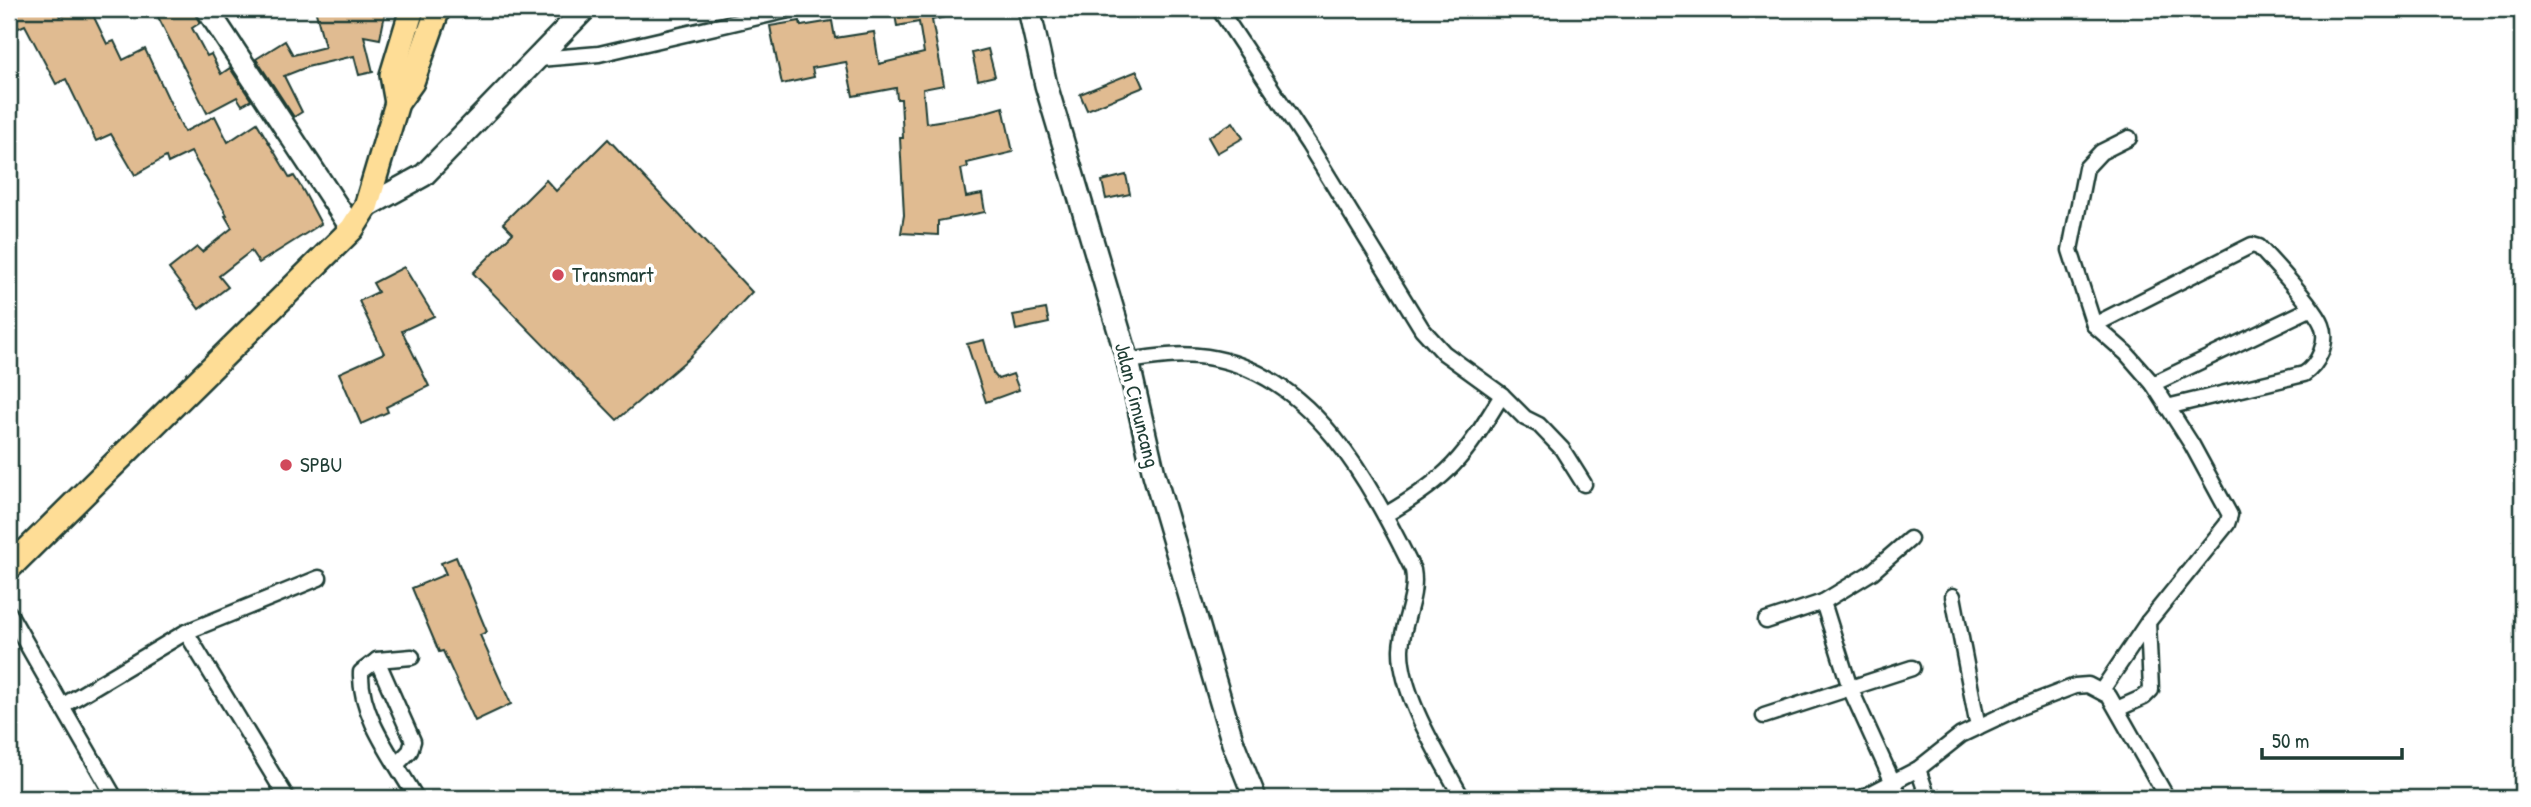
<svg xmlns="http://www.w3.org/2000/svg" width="2531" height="807" font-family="'Patrick Hand',sans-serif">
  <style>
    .building { fill: #e0bb91; stroke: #1f3d34; stroke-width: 2 }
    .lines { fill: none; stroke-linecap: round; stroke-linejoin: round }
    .street-casing { stroke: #1f3d34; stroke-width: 19 }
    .secondary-casing { stroke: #1f3d34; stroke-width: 26 }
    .primary-casing { stroke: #1f3d34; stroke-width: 28 }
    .street { stroke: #fff; stroke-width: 14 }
    .secondary { stroke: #fff; stroke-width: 21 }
    .primary { stroke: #fedd96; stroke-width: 23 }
    .poi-dot { fill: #d1495b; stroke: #fff; stroke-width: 2.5 }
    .labels { text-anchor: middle; stroke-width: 7; stroke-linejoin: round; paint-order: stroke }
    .poi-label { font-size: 21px; fill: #1f3d34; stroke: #fff; text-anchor: start }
    .street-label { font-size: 21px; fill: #1f3d34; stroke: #fff }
  </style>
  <rect width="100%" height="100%" fill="#fff"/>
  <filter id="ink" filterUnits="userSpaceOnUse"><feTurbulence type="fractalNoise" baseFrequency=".0143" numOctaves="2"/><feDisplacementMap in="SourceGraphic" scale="14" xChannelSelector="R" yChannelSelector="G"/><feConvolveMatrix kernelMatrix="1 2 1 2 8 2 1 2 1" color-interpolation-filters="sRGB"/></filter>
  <g filter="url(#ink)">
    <g class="building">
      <path d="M15 9H61L57 10 60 17 77 9H90L107 44 114 41 123 60 145 49 184 132 215 116 228 142 257 123 290 178 294 176 304 192 321 224 259 263 251 251 219 276 228 287 199 309 169 269 197 247 202 252 232 228 225 216 227 215 191 152 168 163 166 157 135 175 111 134 96 141 66 79 56 84 25 25 14 30 9 12Z"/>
      <path d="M154 9H192L200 23 192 28 207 56 211 54 221 74 230 68 251 100 242 105 237 97 207 113Z"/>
      <path d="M315 9H386L380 39 364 36 373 72 359 75 354 56 307 67 284 76 302 112 294 117 256 59 285 41 293 55 325 47Z"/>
      <path d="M894 9H949L950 16 932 20 944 85 923 89 926 123 975 115 1003 107 1013 152 967 163 968 167 961 169 966 197 982 194 985 212 938 221V235L901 233 904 215 900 138H903L901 99H897L896 88 853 96 846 62 812 68 814 77 782 84 774 47 770 26 800 21 801 26 832 21 835 38 874 32 879 64 924 53 919 22 897 26Z"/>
      <path d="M988 49 995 76 978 80 972 53Z"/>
      <path d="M1137 71 1144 87 1087 110 1080 94Z"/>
      <path d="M1233 122 1243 138 1217 153 1208 137Z"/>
      <path d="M608 139 752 292 688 359 617 420 473 273 513 233 503 223 546 180 556 191Z"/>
      <path d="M1126 175 1130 194 1106 199 1102 181Z"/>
      <path d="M404 267 434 316 402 331 429 386 386 407 388 412 361 424 339 373 384 353 359 301 378 292 373 283Z"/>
      <path d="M1046 309 1049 323 1016 330 1013 315Z"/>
      <path d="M984 340 993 373 998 379 1013 374 1019 390 986 402 967 344Z"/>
      <path d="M456 557 487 632 480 635 511 704 475 721 443 651 439 652 412 588 446 574 441 563Z"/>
    </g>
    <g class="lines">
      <g class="street-casing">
        <g id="street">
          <path d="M1219 9 1309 145 1422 329 1444 353 1502 395 1525 418 1539 425 1562 449 1584 484"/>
          <path d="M539 59 599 54 793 9"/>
          <path d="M2094 325 2238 252 2252 245 2259 247C2273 262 2316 309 2322 325 2329 342 2318 365 2304 374L2167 407"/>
          <path d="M1128 361C1154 357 1180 353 1207 357 1313 373 1370 483 1413 570 1418 597 1402 622 1401 649 1400 695 1441 759 1462 798"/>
          <path d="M2153 384 2310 309"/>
          <path d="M1385 515C1449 478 1464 458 1502 395"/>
          <path d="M1953 596 1978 727"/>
          <path d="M9 613 62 706"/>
          <path d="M1766 621 1823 602"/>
          <path d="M186 632 287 798"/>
          <path d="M412 657 377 660 361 672C359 716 396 762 416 798"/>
          <path d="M377 660 413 741 410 751 397 764"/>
          <path d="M2102 690 2148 622 2227 524 2230 515 2192 445 2153 384 2126 353 2094 325 2070 250 2086 168 2101 152 2129 138"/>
          <path d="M2117 709 2144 697 2151 690 2148 622"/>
          <path d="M1764 716 1912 668"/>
          <path d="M1918 769 1928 798"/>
          <path d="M115 798 62 706 186 632 319 578"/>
          <path d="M1862 798 1918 769 1961 735 2018 708 2075 686 2088 685 2109 696 2167 798"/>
          <path d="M1900 798 1850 688 1823 602 1872 572 1910 539"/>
        </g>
      </g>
      <g class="secondary-casing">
        <g id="secondary">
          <path d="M207 9 352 229"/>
          <path d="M1029 9 1046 85 1128 361 1154 474 1233 743 1255 798"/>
          <path d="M366 207 424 175 585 9"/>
        </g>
      </g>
      <g class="primary-casing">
        <g id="primary">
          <path d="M397 103 392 75 412 9"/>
          <path d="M9 568 352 229 366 207 397 103 412 82 438 9"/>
        </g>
      </g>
      <use href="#street" class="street"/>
      <use href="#secondary" class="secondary"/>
      <use href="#primary" class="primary"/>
    </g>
  </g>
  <g class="poi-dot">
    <circle cx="558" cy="275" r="7"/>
    <circle cx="286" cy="465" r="7"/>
  </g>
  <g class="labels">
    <g class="poi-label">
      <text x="572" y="282">Transmart</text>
      <text x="300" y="472">SPBU</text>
    </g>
    <g class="street-label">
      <text transform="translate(1137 405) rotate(76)" y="7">Jalan Cimuncang</text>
    </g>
  </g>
  <rect width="2531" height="807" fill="none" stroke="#fff" stroke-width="35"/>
  <rect x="18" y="18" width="2496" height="772" fill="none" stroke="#1f3d34" stroke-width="2.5" filter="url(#ink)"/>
  <path d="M2262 748v10h140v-10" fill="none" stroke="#1f3d34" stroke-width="3.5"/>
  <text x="2272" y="748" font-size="21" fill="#1f3d34" stroke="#ffffff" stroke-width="5" paint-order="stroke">50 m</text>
</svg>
